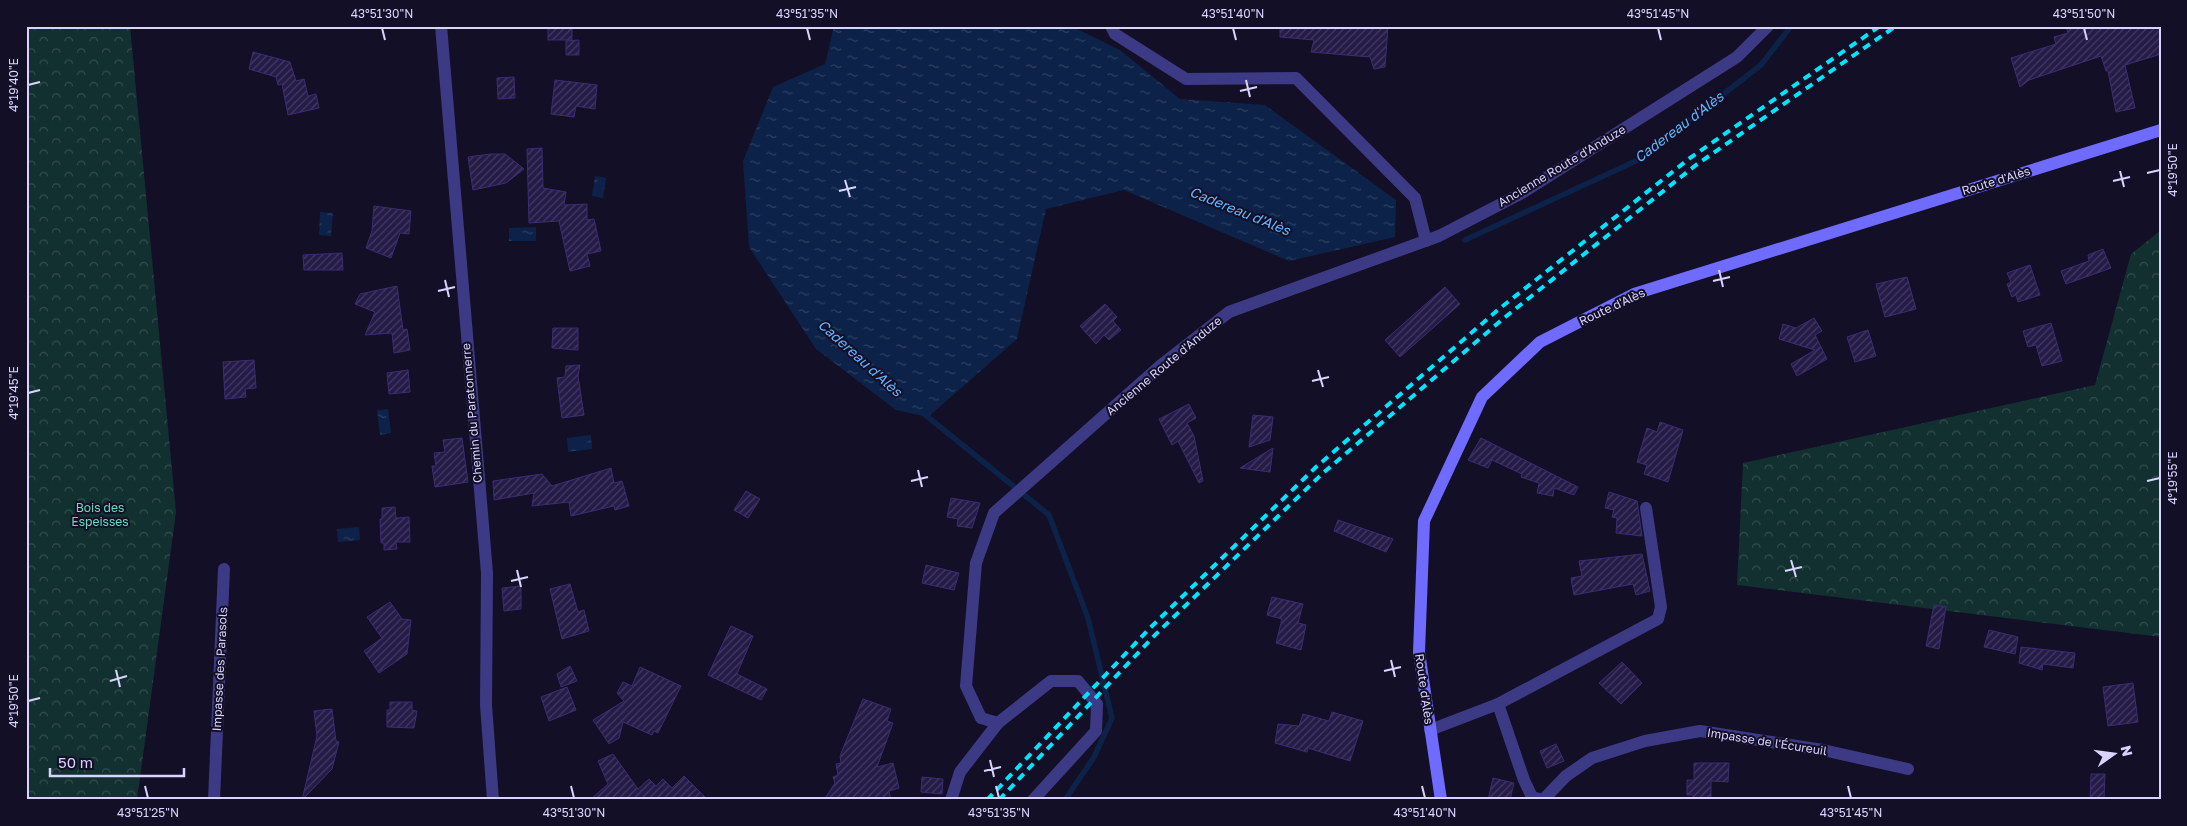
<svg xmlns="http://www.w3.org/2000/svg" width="2187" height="826" font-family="'Golos Text',sans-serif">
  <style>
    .forest { fill: url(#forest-crowns) }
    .water { fill: url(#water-ripples) }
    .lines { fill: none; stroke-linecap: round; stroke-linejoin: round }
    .stream { stroke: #0c2248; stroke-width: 5.5 }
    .building { fill: url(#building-hatch); stroke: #3b2d73 }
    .street { stroke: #3d3a85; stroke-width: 12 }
    .secondary { stroke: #6f6bff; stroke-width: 12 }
    .rail { stroke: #00e5ff; stroke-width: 4; stroke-dasharray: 8 6; stroke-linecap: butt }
    .ticks { fill: none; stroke: #d9d4ff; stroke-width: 2 }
    .labels { text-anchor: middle; stroke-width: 4; stroke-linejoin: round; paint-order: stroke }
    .street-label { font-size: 12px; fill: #d9d4ff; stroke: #130f26 }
    .park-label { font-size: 12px; fill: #5fe0c0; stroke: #130f26 }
    .water-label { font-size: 14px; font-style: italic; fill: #62b6ff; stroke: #130f26 }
    .neatline { fill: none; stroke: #d9d4ff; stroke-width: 2 }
    .ticks-label { font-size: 12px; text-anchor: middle; fill: #d9d4ff }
  </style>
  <defs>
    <pattern id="forest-crowns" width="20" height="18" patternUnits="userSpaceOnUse" patternTransform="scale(1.25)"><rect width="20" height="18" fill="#12302f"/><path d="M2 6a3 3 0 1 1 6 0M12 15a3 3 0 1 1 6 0" fill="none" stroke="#344d4e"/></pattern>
    <pattern id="water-ripples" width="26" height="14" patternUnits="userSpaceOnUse" patternTransform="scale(1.25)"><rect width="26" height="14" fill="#0c2248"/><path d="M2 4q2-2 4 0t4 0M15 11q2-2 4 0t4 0" fill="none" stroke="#2f4163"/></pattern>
    <pattern id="building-hatch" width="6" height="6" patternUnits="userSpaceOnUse" patternTransform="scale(1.25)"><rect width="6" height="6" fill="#241b47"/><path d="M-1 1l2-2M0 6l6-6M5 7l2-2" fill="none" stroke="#433b63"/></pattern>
  </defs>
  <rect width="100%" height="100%" fill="#130f26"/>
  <g class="forest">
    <path d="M26 26H130L176 512 137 800H26Z"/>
    <path d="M2161 230V637L1737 585 1743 463 2095 385 2131 254Z"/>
  </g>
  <g class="water">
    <path d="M834 26H1071L1120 50 1180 99 1265 105 1396 200 1395 237 1289 261 1124 190 1046 209 1017 339 928 417 896 410 816 349 749 247 743 161 773 87 825 64Z"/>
    <path d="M595 176 606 178 603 198 592 196Z"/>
    <path d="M320 212 333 213 331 236 319 235Z"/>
    <path d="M536 227V241H509V228Z"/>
    <path d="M388 409 391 433 380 435 377 410Z"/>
    <path d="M591 435 592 449 568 452 567 438Z"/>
    <path d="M359 527 360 540 338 542 337 529Z"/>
  </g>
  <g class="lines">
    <g class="stream">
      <path d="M1465 240 1638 160 1761 65 1791 26"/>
      <path d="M923 413 1049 515 1088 618 1112 718 1094 757 1065 800"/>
    </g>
  </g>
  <g class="building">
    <rect x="548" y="26" width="24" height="14"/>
    <path d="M1280 26H1388L1385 67 1374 69 1370 57 1311 52 1314 40 1280 37Z"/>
    <path d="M2066 26H2161V54L2125 65 2135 108 2116 112 2108 71H2106L2101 56 2029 80 2020 87 2011 58 2056 44 2054 37 2068 33Z"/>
    <path d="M579 40V55H566V41Z"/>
    <path d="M253 52 290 62 296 81 304 79 308 96 316 94 319 108 288 115 282 84 278 85 276 77 249 69Z"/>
    <path d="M514 77 515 98 498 99 497 78Z"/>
    <path d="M555 80 597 85 595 109 576 106 574 117 551 114Z"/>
    <path d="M542 148 543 188 566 192 564 205 587 204V220L594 219 601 251 587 254 590 266 570 271 559 221 529 223 527 149Z"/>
    <path d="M490 154H505L524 169 506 183 473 190 468 157Z"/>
    <path d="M374 206 411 211 409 234 400 233 391 258 366 248 372 231Z"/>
    <path d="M2103 249 2111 268 2066 284 2061 271 2089 261 2088 255Z"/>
    <path d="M342 253 343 270H304L303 255Z"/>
    <path d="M2030 265 2040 295 2018 302 2016 295 2012 297 2007 284 2011 282 2007 273Z"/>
    <path d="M1907 277 1916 309 1885 317 1876 284Z"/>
    <path d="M397 286 403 330 407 329 410 350 394 353 392 333 365 335 375 312 355 304 360 294Z"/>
    <path d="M1445 287 1460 304 1400 357 1385 340Z"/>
    <path d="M1105 304 1117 317 1113 321 1121 330 1109 340 1104 335 1096 344 1080 326Z"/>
    <path d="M1814 318 1822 331 1815 335 1827 359 1797 376 1791 364 1815 350 1779 339 1783 324 1796 328Z"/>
    <path d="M2051 323 2062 361 2042 366 2036 345 2028 347 2023 331Z"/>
    <path d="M553 328H578V350L552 348Z"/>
    <path d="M1868 330 1876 356 1855 362 1847 337Z"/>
    <path d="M254 360 256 388 245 389 246 397 225 399 223 362Z"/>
    <path d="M580 365 578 376 584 415 562 418 557 378 565 377 566 366Z"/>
    <path d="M408 370 410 392 389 394 387 373Z"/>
    <path d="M1189 404 1196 418 1187 423 1194 436 1203 481 1199 483 1178 441 1172 445 1159 419Z"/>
    <path d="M1253 415 1273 417 1270 440 1249 447Z"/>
    <path d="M1660 422 1683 430 1668 482 1644 474 1647 465 1637 462 1647 428 1657 432Z"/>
    <path d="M462 438 468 482 435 487 432 466H436L434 453 445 452 443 440Z"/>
    <path d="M1481 438 1578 487 1574 495 1554 488 1553 496 1537 493 1539 483 1521 477 1522 474 1492 460 1488 468 1468 460Z"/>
    <path d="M1273 448 1270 472 1240 468Z"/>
    <path d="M611 468 614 483 622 481 629 506 615 510 614 506 571 516 569 502 532 506 534 493 494 500 493 481 542 474 552 486Z"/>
    <path d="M746 491 760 499 748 518 734 510Z"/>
    <path d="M1609 492 1637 501 1642 536 1616 533 1617 518 1612 517 1614 510 1605 508Z"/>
    <path d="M951 498 980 503 972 528 957 526 958 519 947 517Z"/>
    <path d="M395 507 396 518 409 517 410 542H396L397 549 384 550V543H381L380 519H382V508Z"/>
    <path d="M1338 520 1393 539 1386 552 1334 531Z"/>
    <path d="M1642 554 1650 591 1636 595 1633 584 1574 595 1571 578 1582 576 1579 561Z"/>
    <path d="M926 565 959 573 954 590 922 583Z"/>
    <path d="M570 584 578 612 584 610 589 631 562 639 550 589Z"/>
    <path d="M521 586V609L504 611 502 588Z"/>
    <path d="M1272 597 1303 604 1298 623 1306 625 1301 650 1276 643 1282 619 1267 615Z"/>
    <path d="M390 602 402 619 411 620 407 654 379 673 364 651 382 638 367 617Z"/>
    <path d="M1934 605 1946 607 1939 649 1926 646Z"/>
    <path d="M731 626 753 636 737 674 767 689 761 700 708 675Z"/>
    <path d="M1989 630 2018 637 2015 654 1984 647Z"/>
    <path d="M2021 647 2075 653 2073 668 2043 664 2042 670 2019 663Z"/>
    <path d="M1622 662 1642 683 1621 704 1599 683Z"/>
    <path d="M570 666 577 681 561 687 557 674Z"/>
    <path d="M640 667 681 686 658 733 654 731 652 735 623 722 619 738 609 744 593 720 624 701 617 693 623 682 632 686Z"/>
    <path d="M2133 683 2138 722 2108 726 2103 687Z"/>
    <path d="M567 687 576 710 549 721 541 697Z"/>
    <path d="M863 699 891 709 887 721 893 723 877 767 893 763 899 788 889 791 891 800H824L835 783 833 777 838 775 836 764 841 763 840 756Z"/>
    <path d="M390 702H412V710L417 711 414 728 387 727V710H390Z"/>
    <path d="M332 709 336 741 339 742 332 769 302 800 317 736 314 711Z"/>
    <path d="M1332 712 1363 721 1350 761 1308 748 1307 752 1275 743 1278 724 1299 726 1303 714 1329 721Z"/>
    <path d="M1556 744 1564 761 1547 768 1540 751Z"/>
    <path d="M613 754 638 789 649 779 656 786 663 779 672 788 684 776 708 800H590L608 784 598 761Z"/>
    <path d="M1694 763H1729L1728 782 1711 781V800H1693V795H1687V780H1694Z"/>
    <path d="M2091 774H2105L2104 800H2090Z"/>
    <path d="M922 777 943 779 942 794 921 792Z"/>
    <path d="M1493 778 1514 783 1510 800H1488Z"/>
  </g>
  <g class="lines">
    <g class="street">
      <path d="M441 26 487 573 486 705 493 800"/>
      <path d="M1111 26 1115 34 1186 79 1296 78 1415 198 1426 241"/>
      <path d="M1498 704 1524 780 1532 797 1543 800 1566 776 1592 758 1645 741 1700 731 1823 750 1908 769"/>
      <path d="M998 723 981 718 966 686 976 563 994 513 1160 366 1229 312 1439 236 1522 193 1737 57 1768 26"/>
      <path d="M1430 730 1498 704 1658 619 1661 607 1646 508"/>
      <path d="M214 800 224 569"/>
      <path d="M951 800 960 772 998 723 1051 681H1078L1097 704 1096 731 1033 800"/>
    </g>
    <path class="secondary" d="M1441 800 1419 652 1424 521 1482 397 1540 342 1634 294 2161 130"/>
    <g class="rail">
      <path d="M987 800 1149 629 1316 467 1499 309 1690 158 1880 26"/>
      <path d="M999 800 1155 635 1322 474 1504 318 1696 165 1896 26"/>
    </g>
  </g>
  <path class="ticks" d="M382 28 385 40M807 28 810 40M1233 28 1236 40M1658 28 1661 40M2084 28 2087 40M1246 80 1250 97M28 85 40 82M1240 91 1257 87M2120 171 2124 187M2147 173 2160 170M845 180 850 197M2113 181 2130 177M839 191 856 187M1719 270 1723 287M445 280 449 297M1713 281 1730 277M438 291 455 287M1318 370 1323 387M1312 381 1329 377M28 393 40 390M918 470 922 487M911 481 928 477M2147 481 2160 478M1791 560 1796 577M517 570 521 587M1785 571 1802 567M511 581 528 577M1391 660 1395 677M116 670 120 687M1384 671 1401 667M110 681 127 676M28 701 40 698M990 760 994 777M984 771 1001 767M145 786 148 798M571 786 574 798M996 786 999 798M1422 786 1425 798M1848 786 1851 798"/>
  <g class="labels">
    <g class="street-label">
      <text transform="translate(1562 166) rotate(-31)" y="4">Ancienne Route d'Anduze</text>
      <text transform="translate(1996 181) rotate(-17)" y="4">Route d'Alès</text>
      <text transform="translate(1612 307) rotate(-25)" y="4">Route d'Alès</text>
      <text transform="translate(1164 366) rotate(-40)" y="4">Ancienne Route d'Anduze</text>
      <text transform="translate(472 413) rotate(-95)" y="4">Chemin du Paratonnerre</text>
      <text transform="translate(220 669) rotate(-87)" y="4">Impasse des Parasols</text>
      <text transform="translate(1424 689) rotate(82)" y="4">Route d'Alès</text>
      <text transform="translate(1767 742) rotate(9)" y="4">Impasse de l'Écureuil</text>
    </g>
    <g class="park-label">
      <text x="100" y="512">Bois des<tspan x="100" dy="14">Espeisses</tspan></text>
    </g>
    <g class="water-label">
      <text transform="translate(1679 127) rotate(-37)" y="5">Cadereau d'Alès</text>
      <text transform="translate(1240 211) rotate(22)" y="5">Cadereau d'Alès</text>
      <text transform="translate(860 358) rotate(42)" y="5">Cadereau d'Alès</text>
    </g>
  </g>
  <rect width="2187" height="826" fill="none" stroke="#130f26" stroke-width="55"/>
  <g transform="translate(2114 754) rotate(76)" stroke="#130f26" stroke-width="4" paint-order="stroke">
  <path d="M0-4L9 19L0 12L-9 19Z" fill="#d9d4ff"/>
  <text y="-8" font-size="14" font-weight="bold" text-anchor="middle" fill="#d9d4ff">N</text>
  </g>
  <path d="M50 768v8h134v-8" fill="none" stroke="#d9d4ff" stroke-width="2.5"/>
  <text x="58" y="768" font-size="15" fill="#d9d4ff" stroke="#130f26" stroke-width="4" paint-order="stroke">50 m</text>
  <rect x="28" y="28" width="2132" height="770" class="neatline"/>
  <g class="ticks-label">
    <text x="382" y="18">43°51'30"N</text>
    <text x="807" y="18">43°51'35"N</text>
    <text x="1233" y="18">43°51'40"N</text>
    <text x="1658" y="18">43°51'45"N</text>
    <text x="2084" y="18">43°51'50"N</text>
    <text transform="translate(14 85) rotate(-90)" y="4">4°19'40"E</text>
    <text transform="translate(2173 170) rotate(-90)" y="4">4°19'50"E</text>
    <text transform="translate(14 393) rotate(-90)" y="4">4°19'45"E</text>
    <text transform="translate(2173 478) rotate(-90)" y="4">4°19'55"E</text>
    <text transform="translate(14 701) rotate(-90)" y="4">4°19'50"E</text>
    <text x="148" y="817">43°51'25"N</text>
    <text x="574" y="817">43°51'30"N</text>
    <text x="999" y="817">43°51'35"N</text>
    <text x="1425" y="817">43°51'40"N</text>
    <text x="1851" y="817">43°51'45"N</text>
  </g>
</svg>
